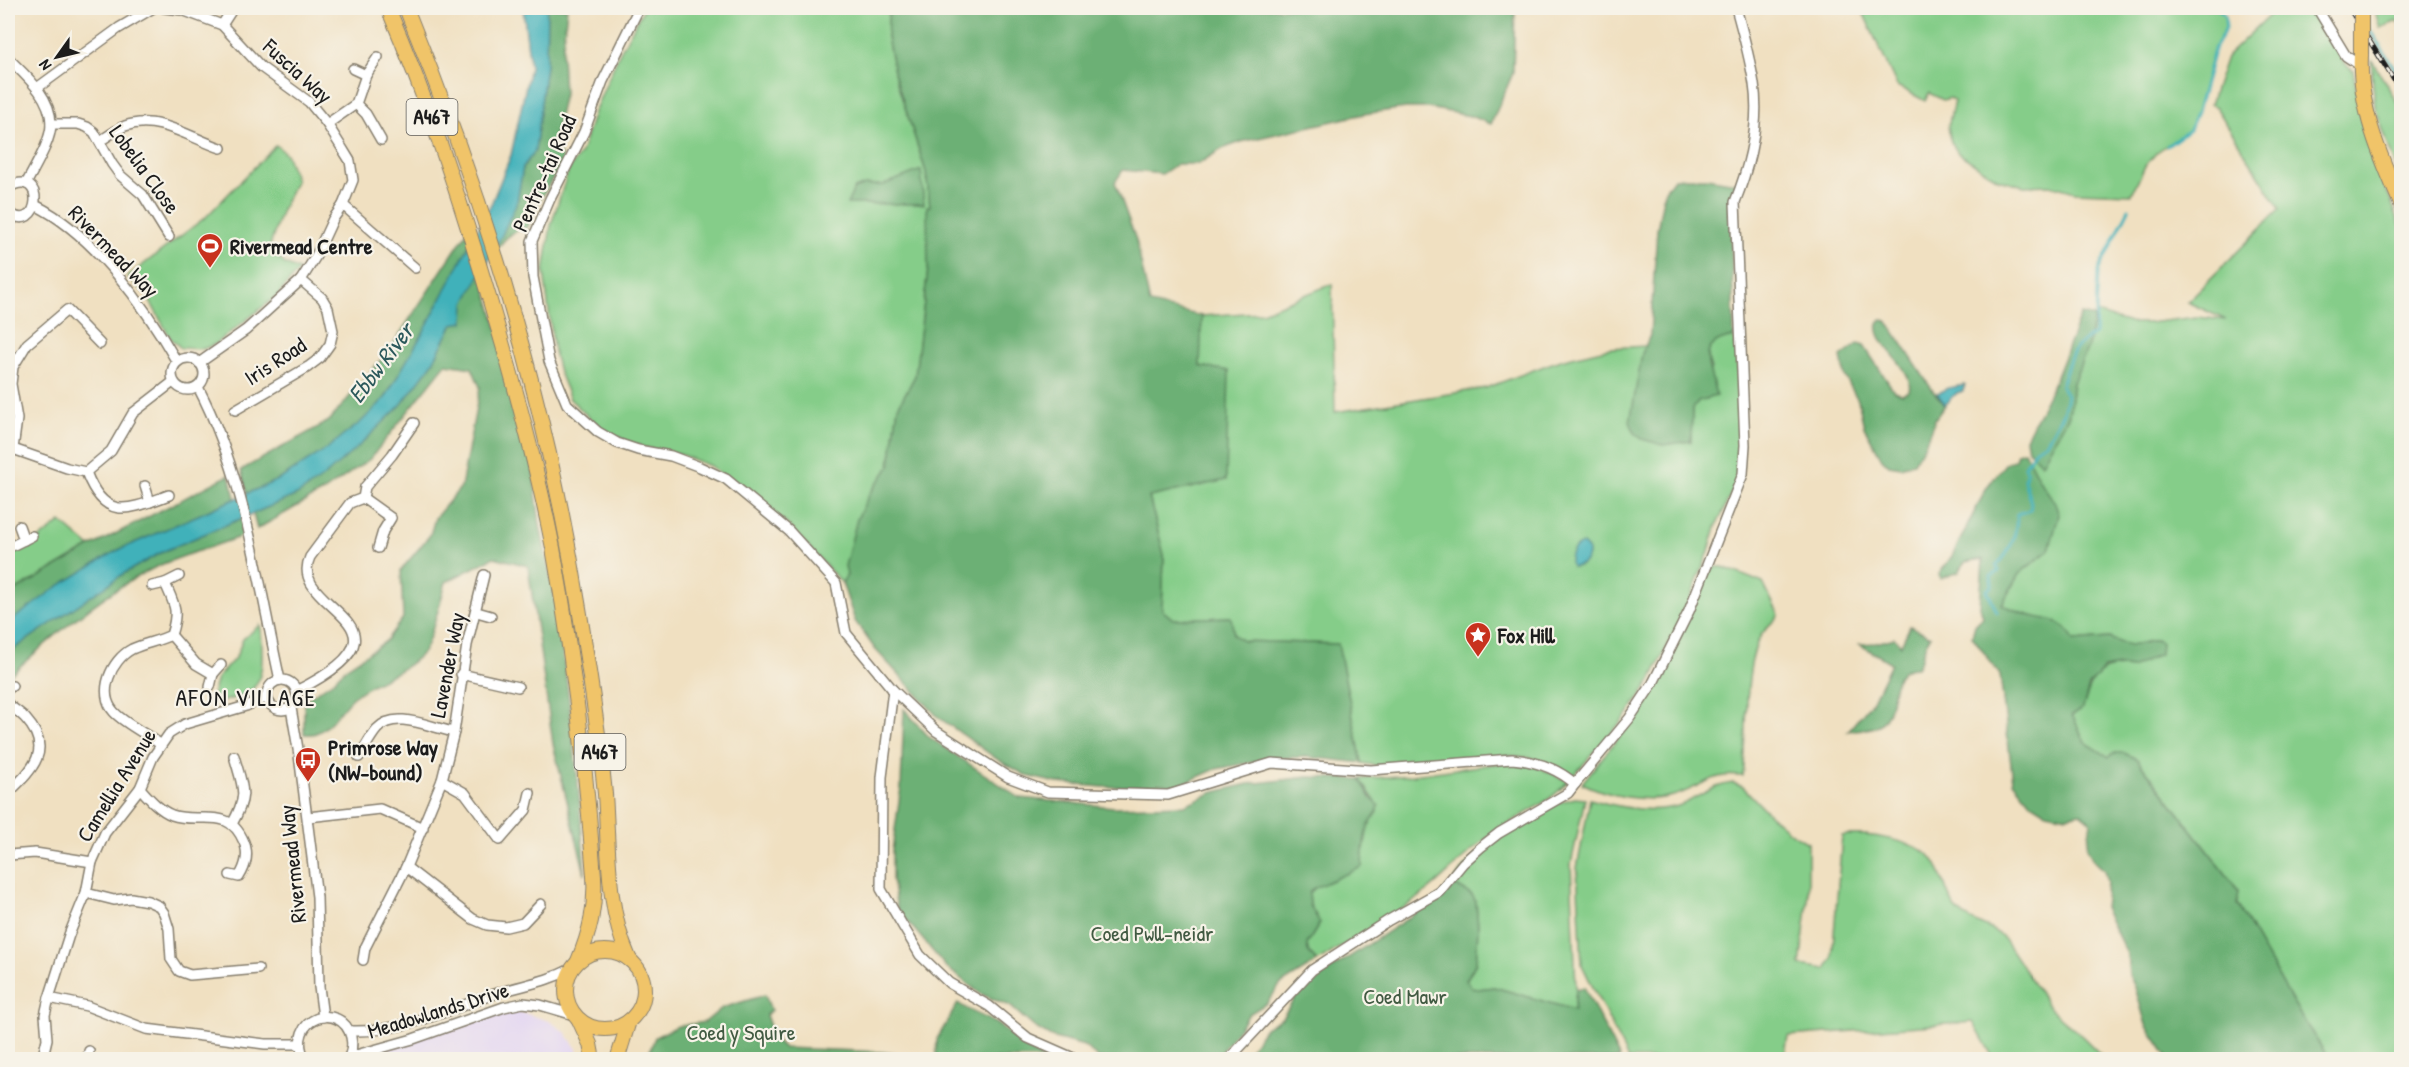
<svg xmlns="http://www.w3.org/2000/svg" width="2409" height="1067" font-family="'Patrick Hand',sans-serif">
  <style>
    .built { fill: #e2d4f3 }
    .green { fill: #85cd89; stroke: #507452; stroke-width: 1.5 }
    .forest { fill: #6cb075; stroke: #446648; stroke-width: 1.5 }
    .water { fill: #41b1ba; stroke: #2e666b; stroke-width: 1.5 }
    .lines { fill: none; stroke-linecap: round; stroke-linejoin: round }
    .stream { stroke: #41b1ba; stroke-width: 3 }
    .minor-casing { stroke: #867e6e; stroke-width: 12 }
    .primary-casing { stroke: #867e6e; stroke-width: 16 }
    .minor { stroke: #fff; stroke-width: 9 }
    .primary { stroke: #f0c469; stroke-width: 14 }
    .rail-casing { stroke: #1c1c1c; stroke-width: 5 }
    .rail { stroke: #f7f3e8; stroke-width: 3; stroke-dasharray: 9; stroke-linecap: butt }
    .primary-bridge-casing { stroke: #867e6e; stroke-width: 16; stroke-linecap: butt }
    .primary-bridge { stroke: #f0c469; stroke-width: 14 }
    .labels { text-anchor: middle; stroke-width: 4.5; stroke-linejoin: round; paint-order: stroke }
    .shield { fill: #f7f3e8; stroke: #5e5c59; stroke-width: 1.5 }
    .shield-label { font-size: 21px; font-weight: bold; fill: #1c1c1c }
    .street-label { font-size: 22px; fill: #1c1c1c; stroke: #f7f3e8 }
    .poi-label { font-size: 22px; font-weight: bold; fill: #1c1c1c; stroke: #f7f3e8; text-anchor: start }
    .park-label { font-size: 22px; fill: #415a42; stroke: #f7f3e8 }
    .water-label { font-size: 24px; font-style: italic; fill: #2b585b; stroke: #f7f3e8 }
    .neighbourhood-label { font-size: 24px; letter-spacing: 1.5px; fill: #1c1c1c; stroke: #f7f3e8 }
  </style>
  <rect width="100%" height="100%" fill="#f7f3e8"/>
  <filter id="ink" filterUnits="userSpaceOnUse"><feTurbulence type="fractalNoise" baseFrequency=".0167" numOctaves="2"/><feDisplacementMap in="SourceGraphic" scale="12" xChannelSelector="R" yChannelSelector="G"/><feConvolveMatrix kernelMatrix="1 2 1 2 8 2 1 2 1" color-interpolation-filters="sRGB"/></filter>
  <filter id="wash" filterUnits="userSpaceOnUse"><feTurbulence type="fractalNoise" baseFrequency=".008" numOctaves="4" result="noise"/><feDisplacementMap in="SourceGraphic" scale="24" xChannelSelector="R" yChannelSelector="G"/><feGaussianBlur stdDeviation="1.35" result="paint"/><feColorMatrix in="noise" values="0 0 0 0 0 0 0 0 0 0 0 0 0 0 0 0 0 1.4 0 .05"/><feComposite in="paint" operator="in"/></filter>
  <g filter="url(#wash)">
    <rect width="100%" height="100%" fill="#f0e0c1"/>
    <path class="built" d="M504 1007 549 1021 565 1032 577 1049V1060H347Z"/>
    <g class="green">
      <path d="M644 8H889L887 37 895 76 926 172 930 206 928 269 915 376 898 407 890 466 870 493 847 575 842 583 785 522 710 466 674 452 646 448 626 441 599 427 570 399 559 372 554 352 544 272 551 225 569 169 581 153 594 112 620 52Z"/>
      <path d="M1861 8H2218L2225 16 2226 28 2215 47 2197 112 2189 130 2157 152 2145 166 2132 194 2075 192 2050 185 2024 186 1998 179 1958 153 1951 142 1948 127 1954 101 1950 98 1943 100 1929 93 1925 101 1897 86Z"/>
      <path d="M2277 8H2314L2344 63 2353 70 2362 123 2373 157 2401 226V1059H2329L2296 1008 2237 904 2239 891 2150 775 2137 759 2124 753 2109 758 2085 742 2072 715 2083 708C2091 679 2099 663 2132 668L2155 640 2128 646 2109 638 2074 641C2063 617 2045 621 2024 614 2017 612 2009 607 2002 604L2019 574 2049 550 2058 515 2029 460 2033 453 2042 462 2069 415 2073 383 2088 346 2096 313 2130 323H2148L2197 317 2226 320 2187 302 2280 209 2216 107 2210 104 2226 57Z"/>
      <path d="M2401 10V26L2398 21 2380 28 2375 12Z"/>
      <path d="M2371 59 2401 108V182L2375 107Z"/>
      <path d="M276 145 286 154 296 180 281 212 269 249 285 264 299 270 277 296 215 344 203 349 181 348 171 339 146 294 127 277 207 216Z"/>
      <path d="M1332 284 1335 412 1486 388 1560 360 1610 348 1646 346 1642 354 1691 441 1692 411 1711 369C1703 345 1712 341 1734 337L1738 365 1742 449 1740 474 1716 527 1708 554 1687 606 1650 682 1629 713 1573 776 1558 767 1533 758 1504 755 1378 766 1362 763 1338 644 1243 641 1234 635 1230 617 1173 619 1162 610 1164 555 1149 497 1226 480 1199 366 1202 316 1262 312Z"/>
      <path d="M61 522 90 547 8 595V554L36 541Z"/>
      <path d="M1715 567H1723L1763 583 1779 615C1773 622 1763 630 1759 639 1743 669 1748 740 1743 776 1737 776 1730 775 1724 776 1707 778 1690 792 1673 796 1645 803 1607 796 1582 783L1639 712 1664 671 1710 570Z"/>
      <path d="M260 625C262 635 262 644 262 654 263 692 249 695 215 703L213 692 217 678 236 657 243 639Z"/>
      <path d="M1508 762 1540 768 1568 781C1550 804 1517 816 1494 833 1466 852 1445 879 1418 898 1386 921 1350 940 1317 962L1308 951 1307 944 1320 923 1310 905 1309 893 1364 849 1368 826 1378 812 1376 802 1360 779 1413 775Z"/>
      <path d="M1733 783 1743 787 1768 813 1791 833 1808 843V900L1800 965 1826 969 1832 958 1842 836C1863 831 1921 842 1934 860 1944 874 1945 893 1955 907 1966 922 1988 925 2002 936L2050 1009 2083 1037 2105 1059H1994L1973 1022 1788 1036 1784 1059H1628L1582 965 1577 868 1590 799C1617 807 1650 814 1678 806 1697 799 1712 785 1733 783Z"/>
      <path d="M1575 798 1585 799 1571 864 1576 989 1574 1010 1494 987 1478 989 1471 987 1466 981 1476 963 1478 927 1476 902 1472 895 1453 884C1456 879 1459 873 1463 868 1484 844 1544 804 1575 798Z"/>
    </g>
    <g class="forest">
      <path d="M547 8H567L562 55 564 94 551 152 559 151 563 161 533 212 528 227C508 231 500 245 489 260L517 202 523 167 535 151 546 65Z"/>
      <path d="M889 8H1515L1513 73 1491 124 1470 116 1429 108H1406L1364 114 1241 142 1222 149 1198 164H1177L1162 174 1123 170 1115 182 1136 240 1150 304 1202 316 1200 366 1229 371 1226 480 1149 497 1164 555 1162 610 1173 619 1231 617 1234 635 1243 641 1338 644 1362 763 1308 757 1276 758 1216 769 1180 785 1103 787 1057 783 1027 776 997 759 938 717 875 649 855 621 842 583 847 575 845 566 857 519 870 493 890 466 898 407 915 376 928 269 927 206H930L926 172 895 76 887 37Z"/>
      <path d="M921 170 924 204H847L854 189 865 185H883Z"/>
      <path d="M1674 178H1707L1736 183 1730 199 1734 337C1694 344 1710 365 1716 396L1698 401 1692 411 1691 441 1663 445 1642 439 1635 433 1630 422 1642 354 1650 335 1657 230 1664 192Z"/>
      <path d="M469 229 530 443 540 526 557 609 569 700 579 794 585 874 553 744 528 566 494 557 446 582C442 596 430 644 423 652 404 674 373 680 353 697 339 709 326 738 304 734V706L308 698 332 682 347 667 385 642 403 618 401 570 430 535 435 518 461 487 480 387 472 368 446 364 370 459 324 491 257 529 241 470 329 421 390 349Z"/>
      <path d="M2081 314 2094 317 2088 346 2073 383 2069 415 2042 463 2028 450 2026 438 2051 389Z"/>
      <path d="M1882 319 1888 322 1931 388 1945 405 1935 419 1924 446 1914 462 1901 467 1889 465 1882 459 1864 427 1858 400 1845 377 1841 357 1858 344 1864 346 1894 391 1902 394 1909 391C1915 366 1873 346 1878 323Z"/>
      <path d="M2024 451 2040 481 2054 501 2059 515 2049 550 2019 574 2002 604C2009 607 2017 612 2025 614 2048 622 2061 615 2074 641L2109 638 2129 646 2156 640 2161 643 2160 654 2132 668 2119 666 2104 669 2089 686 2083 708 2072 715 2085 742 2109 757 2113 753H2124L2137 759 2229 878 2239 892 2237 904 2296 1008 2329 1059H2164L2167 1056 2146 1025 2135 987 2129 975 2127 954 2104 908 2107 882 2104 870 2093 860 2087 848 2091 822 2080 813 2067 816 2046 812 2030 802 2013 781 2000 675 1972 636 1975 625 1983 617 1980 607 1983 559 1965 562 1959 572 1940 579 1939 574 1952 556 1987 487 2005 464 2015 459 2017 453Z"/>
      <path d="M229 475 245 535C216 546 186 554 158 566 101 593 54 636 8 677V595L90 547Z"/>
      <path d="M1910 626 1931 636C1922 645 1924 658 1917 667 1883 666 1901 714 1877 726 1870 730 1857 729 1848 731L1872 702 1891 663 1859 644 1876 643 1894 638 1901 645Z"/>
      <path d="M904 709 929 737 1020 798 1114 807 1185 805 1211 793 1248 784 1308 777 1360 779 1372 799 1379 805C1378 815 1372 819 1368 827 1363 839 1363 854 1362 867L1312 889 1309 893 1310 905 1320 923 1307 944 1308 951 1317 962 1280 985 1267 1003 1249 1014 1218 1056 1213 1059H1099L1084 1046 1051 1037 1034 1027 1010 1006 981 994 946 967 897 909 892 880V851L901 787Z"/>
      <path d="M1453 884 1472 895 1476 902 1478 927 1476 963 1466 980 1471 987 1478 989 1494 987 1574 1010 1576 989 1584 987 1620 1059H1243L1265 1028 1282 1018 1295 998 1328 971 1434 901Z"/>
      <path d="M765 995 771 1010 766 1015 774 1038 784 1048 882 1052 934 1059H647L655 1037 678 1026 705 1022 722 1008Z"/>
      <path d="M958 1003C970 1012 983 1016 995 1023 1014 1035 1025 1053 1049 1059H936L937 1039Z"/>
    </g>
    <g class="water">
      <path d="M523 8H547L546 65 535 151 523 167 517 202 502 235 465 303 464 322 453 324 432 364 401 405 359 446 321 479 297 495 162 552 125 573 8 653V623L57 587 116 551 280 479 322 452 361 422 385 398 424 331 492 202 511 155 530 67Z"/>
      <path d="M1965 385 1963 391 1957 393 1945 405 1937 393 1948 388Z"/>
      <path d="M1583 544 1587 548C1591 559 1582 567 1571 567 1568 557 1572 547 1583 544Z"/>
    </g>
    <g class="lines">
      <g class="stream">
        <path d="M2367 26 2402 80"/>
        <path d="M2167 146 2189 130 2197 112 2215 47 2226 28 2225 16 2218 8"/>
        <path d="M1997 612 1987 590 1992 586 1991 576 1999 571 1996 565C2011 554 2017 532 2017 514L2030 510 2031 503 2024 480 2027 472 2025 466 2035 449 2046 443 2063 413 2067 395 2061 385C2070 360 2070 347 2095 334L2098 271 2129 209"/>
      </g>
    </g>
  </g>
  <g filter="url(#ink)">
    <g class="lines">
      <g class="minor-casing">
        <g id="minor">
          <path d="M164 8 182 10 222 25 261 67 309 102 327 124 342 148 350 161 353 180 343 205 333 219 316 256 301 280 246 330 199 363"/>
          <path d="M639 8 603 81 584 132 550 199 532 241 533 277 549 361 567 404 598 432 617 443 638 450 671 456 700 467 726 479 789 531 836 583 846 633 893 690 882 777 881 889 920 955 949 983 989 1006 1028 1038 1078 1060"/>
          <path d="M2317 8 2346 56 2361 66"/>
          <path d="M222 25 233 8"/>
          <path d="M8 58C25 75 51 96 51 124 51 142 34 168 26 184"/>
          <path d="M353 69 366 75"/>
          <path d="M37 88 119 28 153 8"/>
          <path d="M356 104 366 114 381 140"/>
          <path d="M51 124H78L87 127 94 132 112 164 120 175 143 195 169 237"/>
          <path d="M327 124 356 104 366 75 378 57"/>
          <path d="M100 141C108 136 116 130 125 126 158 114 190 138 221 148"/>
          <path d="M8 188C47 164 41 238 8 212"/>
          <path d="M35 205C94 234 145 306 177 362"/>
          <path d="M343 205 415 268"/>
          <path d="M8 227 14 216"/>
          <circle cx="188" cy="374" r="16"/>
          <path d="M198 387C246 479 258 581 280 680"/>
          <path d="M235 410 308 367 320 358 330 344 333 331 328 308 322 298 301 280"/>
          <path d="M13 449 17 419 11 384 13 367 27 344 67 310 100 344"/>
          <path d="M8 450 13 449 67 468 86 472 111 451 133 413 173 382"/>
          <path d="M86 472C105 522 128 510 169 495"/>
          <path d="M145 486 150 502"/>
          <path d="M363 498 391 518 383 531 378 548"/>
          <path d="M19 526 24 540"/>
          <path d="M8 548 32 536"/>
          <path d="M165 583 179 576"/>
          <path d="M152 586 165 583C175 606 179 610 171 635 159 641 145 643 132 649 111 660 97 693 114 712 125 724 147 734 160 744"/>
          <path d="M477 612 491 616"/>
          <path d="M171 635 196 664 213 674"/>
          <path d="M461 674 518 687"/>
          <circle cx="282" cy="695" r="15"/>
          <path d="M210 687 213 674 221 665"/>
          <path d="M8 689 12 686"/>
          <path d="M893 690 936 731 1008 777 1048 792 1168 795 1272 763 1371 770 1512 759C1536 761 1557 768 1575 784"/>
          <path d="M296 691C432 623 285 610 310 557L350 503 363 498 365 487 392 455 414 423"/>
          <path d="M8 704C13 709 21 713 26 719 54 750 32 770 8 793"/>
          <path d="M291 708 299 755 317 897 319 987 323 1017"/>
          <path d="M359 757C365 748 370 737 377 729 395 709 431 728 454 732"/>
          <path d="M442 780 465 793 500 840 526 810 530 793"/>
          <path d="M140 788C149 798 159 810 172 815 200 825 228 804 244 842 249 854 246 866 239 877L230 875"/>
          <path d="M308 817 380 809 423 828"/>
          <path d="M232 824C249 794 243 788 234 756"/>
          <path d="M8 852 9 855 35 853 92 862"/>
          <path d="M406 867 473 919 487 925 506 927 523 923 541 904"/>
          <path d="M86 893 114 900 131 898 148 901 159 906 164 913 169 929 171 959 179 971 190 975 258 969"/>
          <path d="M363 960 365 948 406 867 442 780 454 732 467 645 484 575"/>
          <path d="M49 998 87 1006 146 1029 265 1044H299"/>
          <path d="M350 1031C403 1033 451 1008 501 992 527 984 546 982 571 969"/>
          <path d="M349 1057 413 1039 504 1007 523 1003 540 1005 574 1015"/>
          <path d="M42 1060 47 1039 45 1015 49 998 69 935 86 893 92 862 105 833 140 788 153 757 169 734 185 724 246 706 267 697"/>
          <path d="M87 1060 89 1051"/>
          <path d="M305 1060C284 1017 342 1000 351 1037 353 1046 352 1053 347 1060"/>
          <path d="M1228 1060 1312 970 1389 920 1439 892 1463 863 1481 847 1499 833 1568 793 1575 784 1629 719 1653 683 1689 611 1743 474 1745 445 1735 202C1749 167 1760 123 1754 84 1750 59 1743 33 1736 8"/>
        </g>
      </g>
      <g class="primary-casing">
        <g id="primary">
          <path d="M388 8C428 101 459 197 488 294 513 378 536 462 553 548 573 657 586 766 594 876 596 907 590 932 578 961"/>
          <path d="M406 8C485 200 546 402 579 608 589 669 599 732 605 794 609 849 606 907 629 958"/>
          <path d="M2361 54C2358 106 2381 159 2402 206"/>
          <circle cx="605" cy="990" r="39"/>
          <path d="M579 1020 590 1044 593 1060"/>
          <path d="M617 1060 629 1021"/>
        </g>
      </g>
      <use href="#minor" class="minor"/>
      <use href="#primary" class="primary"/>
      <g class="rail-casing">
        <path id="rail" d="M2349 8 2402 93"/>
      </g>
      <use href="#rail" class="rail"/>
      <g class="primary-bridge-casing">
        <path id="primary-bridge" d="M2361 8V54"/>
      </g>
      <use href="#primary-bridge" class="primary-bridge"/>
    </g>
  </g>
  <defs>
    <g id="stadium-pin" transform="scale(1.35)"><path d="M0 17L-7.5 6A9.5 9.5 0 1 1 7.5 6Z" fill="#c8321e" stroke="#f7f3e8"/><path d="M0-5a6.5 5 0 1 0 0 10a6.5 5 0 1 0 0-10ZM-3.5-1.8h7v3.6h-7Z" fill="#fff"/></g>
    <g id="sight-pin" transform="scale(1.35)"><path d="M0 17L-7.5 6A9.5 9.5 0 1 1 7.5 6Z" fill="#c8321e" stroke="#f7f3e8"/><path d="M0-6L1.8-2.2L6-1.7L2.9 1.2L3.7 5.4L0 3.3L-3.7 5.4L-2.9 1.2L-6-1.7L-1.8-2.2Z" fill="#fff"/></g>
    <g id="bus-pin" transform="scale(1.35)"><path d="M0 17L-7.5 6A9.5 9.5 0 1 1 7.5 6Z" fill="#c8321e" stroke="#f7f3e8"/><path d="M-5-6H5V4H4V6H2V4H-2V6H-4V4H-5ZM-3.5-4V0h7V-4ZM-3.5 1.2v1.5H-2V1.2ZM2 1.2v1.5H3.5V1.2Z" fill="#fff"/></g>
  </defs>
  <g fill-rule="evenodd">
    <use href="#stadium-pin" x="210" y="246"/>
    <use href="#sight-pin" x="1478" y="635"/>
    <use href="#bus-pin" x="308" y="760"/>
  </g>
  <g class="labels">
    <g class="shield">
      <rect x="406.5" y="99" width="51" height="36" rx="4.5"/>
      <rect x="574.5" y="734" width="51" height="36" rx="4.5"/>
    </g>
    <g class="shield-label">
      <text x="432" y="124">A467</text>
      <text x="600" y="759">A467</text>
    </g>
    <g class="street-label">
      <text transform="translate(298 71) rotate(42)" y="8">Fuscia Way</text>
      <text transform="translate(145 169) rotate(54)" y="8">Lobelia Close</text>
      <text transform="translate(544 173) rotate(-66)" y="8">Pentre-tai Road</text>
      <text transform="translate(114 251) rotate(46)" y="8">Rivermead Way</text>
      <text transform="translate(275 361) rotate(-33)" y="8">Iris Road</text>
      <text transform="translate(447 665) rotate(-79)" y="8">Lavender Way</text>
      <text transform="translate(116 785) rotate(-58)" y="8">Camellia Avenue</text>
      <text transform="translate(292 864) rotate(-96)" y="8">Rivermead Way</text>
      <text transform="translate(438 1010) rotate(-17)" y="8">Meadowlands Drive</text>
    </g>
    <g class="poi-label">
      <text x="230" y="254">Rivermead Centre</text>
      <text x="1498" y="643">Fox Hill</text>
      <text x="328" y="755">Primrose Way<tspan x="328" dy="25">(NW-bound)</tspan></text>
    </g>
    <g class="park-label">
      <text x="1152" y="941">Coed Pwll-neidr</text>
      <text x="1405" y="1004">Coed Mawr</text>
      <text x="741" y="1040">Coed y Squire</text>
    </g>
    <g class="water-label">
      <text transform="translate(381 363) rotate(-53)" y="8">Ebbw River</text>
    </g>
    <g class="neighbourhood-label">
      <text x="246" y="706">AFON VILLAGE</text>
    </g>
  </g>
  <rect width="2409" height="1067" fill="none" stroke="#f7f3e8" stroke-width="30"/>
  <g transform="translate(57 57) rotate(236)" stroke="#f7f3e8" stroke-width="4.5" paint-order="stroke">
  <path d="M0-4.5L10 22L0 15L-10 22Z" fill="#1c1c1c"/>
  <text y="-9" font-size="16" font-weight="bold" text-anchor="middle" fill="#1c1c1c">N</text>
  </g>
</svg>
